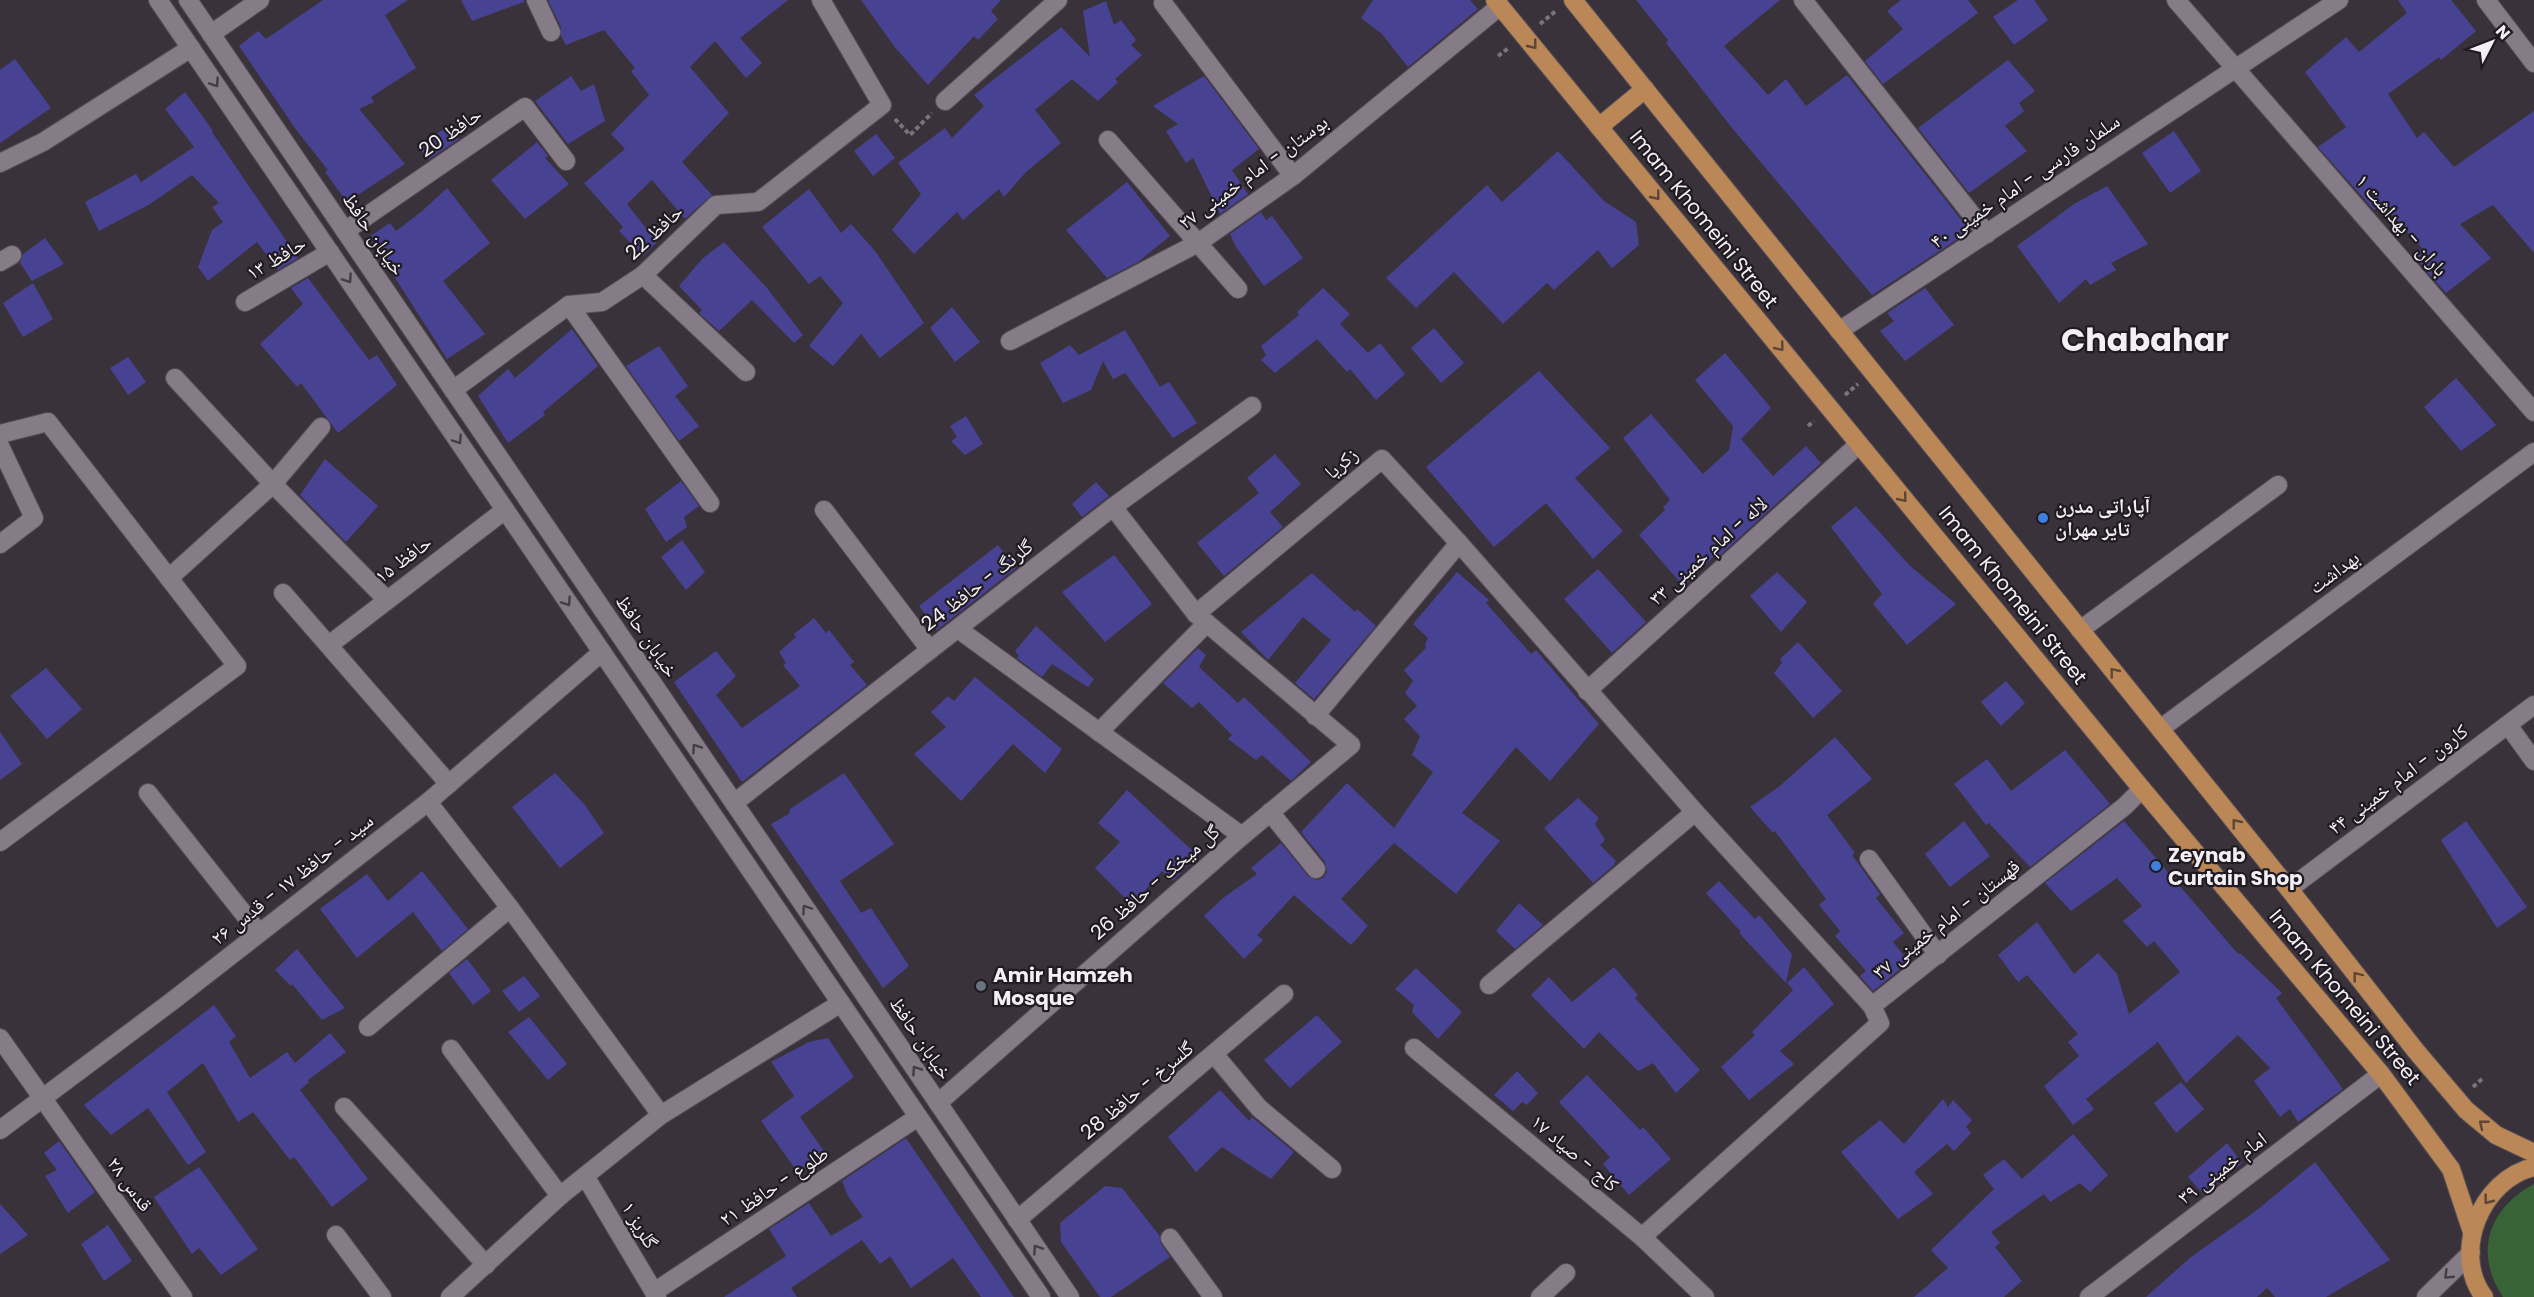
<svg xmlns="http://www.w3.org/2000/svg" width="2534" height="1297" font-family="Poppins,'Noto Naskh Arabic',sans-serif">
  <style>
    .green { fill: #386337 }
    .building { fill: #484293 }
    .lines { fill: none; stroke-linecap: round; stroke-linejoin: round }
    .street-casing { stroke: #585159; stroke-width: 20 }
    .secondary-casing { stroke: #585159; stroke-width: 20 }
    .primary-casing { stroke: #585159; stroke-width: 20 }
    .path { stroke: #7a747c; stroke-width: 4; stroke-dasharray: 4.5 3; stroke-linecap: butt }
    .street { stroke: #857c87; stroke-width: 18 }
    .secondary { stroke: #857c87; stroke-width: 18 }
    .primary { stroke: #bb8756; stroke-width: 18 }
    .oneway { stroke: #5d4636 }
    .oneway2 { stroke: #433d44 }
    .shop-dot { fill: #3f7fe0; stroke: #1f1b20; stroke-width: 2 }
    .worship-dot { fill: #6b7280; stroke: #1f1b20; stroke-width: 2 }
    .labels { text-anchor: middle; stroke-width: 4.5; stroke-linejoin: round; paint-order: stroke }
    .street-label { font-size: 20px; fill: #f3eff5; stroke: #1f1b20 }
    .poi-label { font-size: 20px; font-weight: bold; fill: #f3eff5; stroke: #1f1b20; text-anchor: start }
    .town-label { font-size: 32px; font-weight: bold; fill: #f3eff5; stroke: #1f1b20 }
  </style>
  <rect width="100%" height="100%" fill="#3a323b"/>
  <path class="green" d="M2534 1184V1297H2503C2473 1252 2489 1208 2534 1184Z"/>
  <g class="building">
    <path d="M323 0H408L385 15 416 68 371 97 374 102 359 109 405 164 347 202 325 172 328 170 297 131 239 46 258 31 266 39Z"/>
    <path d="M461 0H524V2L472 21Z"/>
    <path d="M548 0H788L740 38 762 63 746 78 715 41 690 67 729 113 682 162 712 195 685 219 652 180 627 204 657 242 643 256 619 231 623 227 584 183 625 149 611 134 649 95 631 71 635 68 604 30 566 45 561 36V27Z"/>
    <path d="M861 0H1001L991 11 998 19 978 40 974 36 928 85 894 46Z"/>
    <path d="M1373 0H1470L1478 9 1408 67 1382 34 1361 18Z"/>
    <path d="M1636 0H1780L1724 46 1768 95 1786 79 1806 106 1847 75 1970 231 1872 295 1732 128 1666 43 1668 40Z"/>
    <path d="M1901 0H1968L1978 13 1883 84 1865 61 1903 29 1887 11Z"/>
    <path d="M2018 0H2034L2048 20 2014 45 1993 17Z"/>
    <path d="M2398 0H2451L2476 31 2441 60 2439 57 2388 94 2417 138 2424 132 2454 167 2534 111V253L2493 205 2460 224 2491 258 2446 293 2413 256 2422 248 2382 204 2374 210 2318 147 2346 127 2305 72 2346 37 2359 52 2407 13Z"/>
    <path d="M1106 1 1114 25 1121 20 1136 40 1131 45 1142 55 1115 79 1118 82 1098 101 1072 79 1035 110 1061 143 1026 172 1004 197 999 189 963 220 957 212 914 254 892 230 921 194 898 163 945 128 952 138 984 106 974 95 1061 27 1090 57 1083 11Z"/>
    <path d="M15 59 51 108 0 143V70Z"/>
    <path d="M2008 60 2035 91 2019 103 2024 111 2005 126 2027 151 1969 193 1918 128Z"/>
    <path d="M571 76 581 91 594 84 605 121 568 144 535 101Z"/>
    <path d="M1204 76 1259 149 1232 170 1248 194 1220 214 1193 158 1186 163 1166 131 1178 124 1153 106Z"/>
    <path d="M185 92 213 131 212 132 298 258 278 270 257 242 208 281 198 267 212 230 223 222 212 207 219 203 192 175 150 204 99 231 85 202 136 174 141 182 194 147 165 109Z"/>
    <path d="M450 125 459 139 428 160 418 146Z"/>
    <path d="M2174 131 2201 171 2170 193 2142 153Z"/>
    <path d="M876 134 895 158 873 176 854 151Z"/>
    <path d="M537 142 548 156 545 158 569 184 525 219 491 180Z"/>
    <path d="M1558 151 1604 201 1636 222 1639 245 1612 268 1598 250 1554 290 1547 283 1503 324 1454 272 1416 308 1386 278 1487 185 1502 202Z"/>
    <path d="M1127 182 1170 236 1138 262 1107 278 1066 230Z"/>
    <path d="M2107 186 2148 244 2111 263 2116 270 2090 285 2086 279 2059 303 2017 246 2074 204Z"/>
    <path d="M447 188 490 243 443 281 485 334 447 359 369 237 390 223 396 231 421 212Z"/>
    <path d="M809 189 841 233 851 224 875 251 924 323 880 358 861 334 833 366 809 346 843 303 820 276 809 284 762 227Z"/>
    <path d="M1261 212 1266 220 1272 216 1303 258 1264 286 1236 247 1230 234Z"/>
    <path d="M45 238 64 264 32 281 20 263 23 254Z"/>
    <path d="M724 242 767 288 803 335 794 343 752 300 719 331 699 313 702 310 679 286 702 259Z"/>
    <path d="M308 278 369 360 377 355 397 385 338 433 301 383 297 387 260 344 303 304 291 288Z"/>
    <path d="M33 283 53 319 23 337 3 303Z"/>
    <path d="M1323 288 1350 314 1340 324 1368 353 1380 343 1405 374 1376 400 1350 369 1347 372 1317 339 1275 373 1261 360 1266 355 1261 346 1299 315 1297 312Z"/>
    <path d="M1925 288 1954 325 1905 361 1880 331 1894 321 1887 313Z"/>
    <path d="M952 307 980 342 955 362 930 328Z"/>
    <path d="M1434 328 1464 363 1441 383 1411 348Z"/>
    <path d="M572 329 598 366 543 412 545 415 508 443 478 396 508 369 515 378Z"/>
    <path d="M1125 330 1160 387 1169 382 1197 423 1173 438 1125 373 1113 379 1103 361 1091 390 1063 403 1040 363 1070 345 1079 355Z"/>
    <path d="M659 346 688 386 675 396 699 426 679 441 626 366Z"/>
    <path d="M1725 353 1771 408 1741 439 1773 476 1806 446 1821 463 1717 558 1713 557 1684 587 1639 535 1665 510 1663 507 1670 500 1623 438 1651 414 1703 474 1729 450 1733 426 1695 380Z"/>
    <path d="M128 357 146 382 128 395 110 368Z"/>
    <path d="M1539 371 1610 448 1575 478 1623 531 1593 559 1546 503 1494 547 1426 467Z"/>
    <path d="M2456 378 2496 425 2461 451 2424 407Z"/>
    <path d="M966 416 983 444 965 455 951 441 957 437 950 426Z"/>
    <path d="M1275 454 1301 484 1270 512 1283 527 1224 576 1197 543 1259 493 1247 478Z"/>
    <path d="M325 459 378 506 346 542 300 495Z"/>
    <path d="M681 481 699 506 684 517 687 527 666 542 645 509Z"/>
    <path d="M1096 482 1109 496 1082 517 1072 504Z"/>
    <path d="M1856 506 1910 566 1956 604 1907 645 1873 604 1882 594 1831 527Z"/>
    <path d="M682 540 705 572 686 590 661 557Z"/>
    <path d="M998 545 1016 568 937 630 919 606Z"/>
    <path d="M1114 555 1152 604 1105 642 1062 592Z"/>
    <path d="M1598 569 1646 622 1612 653 1564 599Z"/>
    <path d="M1457 572 1489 600 1486 603 1531 654 1536 650 1599 724 1550 781 1516 747 1462 813 1500 841 1456 894 1394 843 1341 899 1368 926 1351 945 1294 895 1257 935 1263 940 1244 959 1204 916 1223 898 1257 874 1251 868 1281 843 1308 876 1317 880 1323 878 1327 872 1325 862 1301 832 1347 783 1394 828 1433 772 1412 755 1420 736 1404 719 1417 706 1405 693 1413 681 1404 670 1426 648 1425 644 1428 638 1413 624Z"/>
    <path d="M1777 572 1807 602 1781 632 1750 596Z"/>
    <path d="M1312 573 1355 612 1357 609 1376 626 1314 699 1295 683 1331 640 1303 617 1268 660 1241 632Z"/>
    <path d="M814 618 826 633 829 630 854 662 850 665 867 685 742 782 674 682 716 651 736 676 716 695 742 728 800 686 783 665 786 663 779 652 796 637 794 634Z"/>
    <path d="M1036 626 1094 679 1088 687 1052 664 1042 677 1017 658 1019 656 1015 651Z"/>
    <path d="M1798 642 1842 691 1813 718 1774 673 1782 663 1780 659Z"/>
    <path d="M1198 648 1206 655 1199 667 1238 703 1244 697 1311 762 1291 781 1262 755 1256 760 1228 739 1232 735 1199 702 1192 708 1163 683Z"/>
    <path d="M46 668 82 709 47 739 10 696Z"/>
    <path d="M975 677 1062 749 1045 773 1013 744 961 801 914 754 946 727 931 712 948 696 954 701Z"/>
    <path d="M2006 681 2025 703 2001 726 1981 702Z"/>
    <path d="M0 732 22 764 0 780Z"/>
    <path d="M1835 737 1872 779 1827 815 1855 853 1852 855 1880 894 1876 898 1904 933 1893 942 1909 962 1873 991 1860 976 1866 971 1835 936 1840 931 1819 905 1826 899 1775 831 1773 833 1750 807 1781 785Z"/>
    <path d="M2065 750 2110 804 2030 867 1989 823 1986 825 1954 784 1987 759 2011 791Z"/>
    <path d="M555 773 585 805 604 833 560 868 512 807Z"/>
    <path d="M844 773 894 844 840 881 861 913 871 908 909 966 883 988 771 824 789 814 790 809Z"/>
    <path d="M1127 790 1197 855 1173 881 1162 871 1132 905 1095 868 1120 842 1098 823Z"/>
    <path d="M1578 798 1599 818 1595 824 1605 840 1600 845 1616 861 1613 866 1593 883 1544 828Z"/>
    <path d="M1964 821 1990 856 1950 887 1925 854Z"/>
    <path d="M2124 821 2238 954 2240 953 2282 993 2276 998 2343 1089 2298 1122 2290 1109 2280 1117 2254 1081 2270 1068 2238 1035 2186 1083 2158 1042 2086 1099 2094 1109 2073 1125 2044 1086 2079 1056 2068 1042 2078 1034 2027 975 2018 982 1998 955 2037 922 2074 974 2098 953 2117 974 2129 1014 2180 972 2154 941 2147 947 2123 921 2142 906 2117 878 2071 911 2045 883Z"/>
    <path d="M2466 821 2527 907 2497 928 2441 840Z"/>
    <path d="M422 871 468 929 442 951 413 912 357 958 320 909 367 874 388 901Z"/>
    <path d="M1719 881 1755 919 1759 915 1792 954 1786 983 1739 933 1741 932 1706 893Z"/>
    <path d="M1519 903 1543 925 1515 949 1496 931Z"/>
    <path d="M297 949 316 973 345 1008 322 1020 292 984 291 986 275 970Z"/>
    <path d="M467 959 491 991 473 1005 449 973Z"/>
    <path d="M1614 967 1638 995 1635 998 1700 1070 1676 1093 1653 1063 1638 1071 1599 1032 1584 1049 1531 995 1549 977 1572 1002Z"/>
    <path d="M1804 967 1834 1004 1780 1051 1794 1064 1749 1100 1721 1067 1755 1035 1752 1032 1793 990 1787 983Z"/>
    <path d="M1416 968 1462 1012 1438 1039 1412 1012 1414 1005 1395 989Z"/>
    <path d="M524 976 540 996 519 1012 502 991Z"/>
    <path d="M214 1005 236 1036 229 1042 250 1078 287 1052 295 1063 330 1033 346 1052 308 1080 309 1082 300 1090 368 1179 332 1207 294 1157 290 1160 253 1112 238 1122 203 1063 167 1092 206 1152 188 1165 148 1108 111 1135 84 1105Z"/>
    <path d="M1317 1015 1342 1042 1290 1088 1264 1060Z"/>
    <path d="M529 1017 567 1064 548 1080 508 1032Z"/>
    <path d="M828 1038 854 1077 800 1117 826 1154 799 1174 761 1121 794 1096 771 1062 809 1042Z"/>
    <path d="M1517 1071 1538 1093 1527 1105 1522 1102 1513 1111 1494 1095Z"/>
    <path d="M1587 1075 1640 1130 1643 1127 1671 1159 1629 1195 1603 1164 1610 1157 1559 1102Z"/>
    <path d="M2181 1082 2204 1109 2176 1133 2154 1103Z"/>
    <path d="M1220 1090 1249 1121 1252 1117 1294 1152 1271 1179 1222 1147 1196 1172 1168 1137Z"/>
    <path d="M1943 1099 1948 1107 1953 1100 1972 1120 1966 1127 1971 1133 1954 1151 1947 1144 1914 1172 1933 1194 1898 1219 1841 1152 1880 1120 1904 1144Z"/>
    <path d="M2073 1134 2108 1175 2090 1192 2080 1183 2050 1202 2044 1194 1991 1232 2000 1243 1995 1247 2022 1281 2004 1297H1914L1948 1268 1931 1250 1994 1189 1983 1175 2004 1159 2022 1179Z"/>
    <path d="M906 1138 1014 1297H981L953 1258 911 1288 890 1256 880 1264 862 1240 791 1288 797 1297H724L786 1256 769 1229 809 1203 831 1236 863 1217 848 1196 842 1181Z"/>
    <path d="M59 1141 95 1192 68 1213 45 1176 57 1170 44 1153Z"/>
    <path d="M2227 1143 2242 1163 2204 1195 2188 1177Z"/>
    <path d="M2315 1162 2390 1260 2326 1297H2275L2267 1288 2257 1297H2146L2191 1257 2257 1210Z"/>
    <path d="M199 1167 258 1249 221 1275 199 1248 192 1254 154 1197Z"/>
    <path d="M1105 1186 1122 1188 1159 1235 1161 1244 1170 1257 1111 1297H1100L1061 1242 1060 1223Z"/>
    <path d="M0 1204 28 1235 0 1254Z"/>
    <path d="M108 1225 132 1261 104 1281 81 1244Z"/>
  </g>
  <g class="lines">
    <g class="street-casing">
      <g id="street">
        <path d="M536 0 551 32"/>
        <path d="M1803 0 1987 234"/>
        <path d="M2176 0 2534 412"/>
        <path d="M2486 0 2534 63"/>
        <path d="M1163 3 1293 176"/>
        <path d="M211 34 260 0"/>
        <path d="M945 101 1058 0"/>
        <path d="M1108 140 1238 289"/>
        <path d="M0 163 43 142 191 48"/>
        <path d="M345 231 525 107 566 161"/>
        <path d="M0 262 12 255"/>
        <path d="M643 275 746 372"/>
        <path d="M245 302 330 252"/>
        <path d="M569 305 710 503"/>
        <path d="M1839 331 2339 0"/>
        <path d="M1010 341 1198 243 1293 176 1500 6"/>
        <path d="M175 378 273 484 387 600"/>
        <path d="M453 390 569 305 602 302 643 275 716 205 758 202 882 105 821 0"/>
        <path d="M0 434 48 422 237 666 0 842"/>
        <path d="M0 446 34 518 0 544"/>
        <path d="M824 510 930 650"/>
        <path d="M169 578 273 484 321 427"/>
        <path d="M283 593 449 784"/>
        <path d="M1196 614 1382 459 1459 543 1695 812 1872 1006"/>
        <path d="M958 629 1242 836"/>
        <path d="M2080 630 2278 485"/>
        <path d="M329 645 505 510"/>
        <path d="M1587 691 1859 444"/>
        <path d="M1315 716 1459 543"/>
        <path d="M2508 725 2534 761"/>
        <path d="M2160 729 2534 452"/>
        <path d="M1099 732 1207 623"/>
        <path d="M148 793 259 933"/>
        <path d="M428 802 510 908 661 1115"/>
        <path d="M734 803 1113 507 1252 406"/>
        <path d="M1270 812 1316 869"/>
        <path d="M1869 859 1938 955"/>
        <path d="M2289 889 2534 705"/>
        <path d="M1489 985 1695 812"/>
        <path d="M368 1027 510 908"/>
        <path d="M0 1038 183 1297"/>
        <path d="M1414 1048 1642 1237 1705 1297"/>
        <path d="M451 1049 560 1196"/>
        <path d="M1214 1054 1259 1108 1332 1169"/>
        <path d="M938 1103 1242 836 1351 745 1196 614 1113 507"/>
        <path d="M344 1107 486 1265"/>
        <path d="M0 1130 171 1002 428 802 602 652"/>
        <path d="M585 1176 657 1297"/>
        <path d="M1017 1220 1284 994"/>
        <path d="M336 1235 382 1297"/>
        <path d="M1642 1237 1880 1023 1872 1006 2125 806 2142 789"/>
        <path d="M1170 1238 1213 1297"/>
        <path d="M654 1292 918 1117"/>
        <path d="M450 1297 560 1196 661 1115 841 1003"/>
        <path d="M1540 1297 1566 1273"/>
        <path d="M2089 1297 2381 1074"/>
      </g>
    </g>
    <g class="secondary-casing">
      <g id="secondary">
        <path d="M158 0 1041 1297"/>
        <path d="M188 0 1070 1297"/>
        <path d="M2426 1297 2471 1253"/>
      </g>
    </g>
    <g class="primary-casing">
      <g id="primary">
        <path d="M1495 0 2142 789 2381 1074 2451 1169 2472 1232"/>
        <path d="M1573 0 2289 889 2416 1051 2466 1110 2496 1135 2534 1153"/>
        <path d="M1599 127 1645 89"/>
        <path d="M2484 1297C2451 1253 2481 1179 2534 1167"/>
      </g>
    </g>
    <g class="path">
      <path d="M1540 24 1557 10"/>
      <path d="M1498 56 1510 47"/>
      <path d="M895 119 910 135 932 113"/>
      <path d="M1845 395 1858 384"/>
      <path d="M1808 426 1814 421"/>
      <path d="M2473 1087 2482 1079"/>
    </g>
    <use href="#street" class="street"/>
    <use href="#secondary" class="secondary"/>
    <use href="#primary" class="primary"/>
  </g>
  <defs><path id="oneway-chevron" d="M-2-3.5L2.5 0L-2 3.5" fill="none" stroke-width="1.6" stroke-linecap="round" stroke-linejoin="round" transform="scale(1.5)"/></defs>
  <g class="oneway">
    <use href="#oneway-chevron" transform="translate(1533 45) rotate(51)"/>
    <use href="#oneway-chevron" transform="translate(1656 196) rotate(51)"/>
    <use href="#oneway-chevron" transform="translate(1780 347) rotate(51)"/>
    <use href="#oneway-chevron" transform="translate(1903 498) rotate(51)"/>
    <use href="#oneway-chevron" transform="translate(2114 672) rotate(-129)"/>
    <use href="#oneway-chevron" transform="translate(2236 823) rotate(-129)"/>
    <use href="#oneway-chevron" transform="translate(2357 976) rotate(-128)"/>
    <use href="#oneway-chevron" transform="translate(2483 1124) rotate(-141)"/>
    <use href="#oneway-chevron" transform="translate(2488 1200) rotate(127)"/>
  </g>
  <g class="oneway2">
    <use href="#oneway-chevron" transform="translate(215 83) rotate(56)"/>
    <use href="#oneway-chevron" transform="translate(348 279) rotate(56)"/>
    <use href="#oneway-chevron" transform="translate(458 440) rotate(56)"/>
    <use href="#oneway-chevron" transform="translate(567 602) rotate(56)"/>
    <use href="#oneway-chevron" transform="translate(696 748) rotate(-124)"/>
    <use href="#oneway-chevron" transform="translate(806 909) rotate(-124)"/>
    <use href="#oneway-chevron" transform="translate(916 1070) rotate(-124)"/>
    <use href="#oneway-chevron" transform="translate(1037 1249) rotate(-124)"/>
    <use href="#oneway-chevron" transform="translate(2448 1275) rotate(136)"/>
  </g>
  <g class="shop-dot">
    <circle cx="2043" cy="518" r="6"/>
    <circle cx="2156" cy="866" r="6"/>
  </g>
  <circle class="worship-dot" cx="981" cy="986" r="6"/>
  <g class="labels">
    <g class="street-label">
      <text transform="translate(450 132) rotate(-35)" y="7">حافظ 20</text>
      <text transform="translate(1253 172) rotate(-36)" y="7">بوستان - امام خمینی ۲۷</text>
      <text transform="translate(2025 181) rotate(-34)" y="7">سلمان فارسی - امام خمینی ۴۰</text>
      <text transform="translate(1704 219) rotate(51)" y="7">Imam Khomeini Street</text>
      <text transform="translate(2402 225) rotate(49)" y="7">باران - بهداشت ۱</text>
      <text transform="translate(654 232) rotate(-43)" y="7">حافظ 22</text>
      <text transform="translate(374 234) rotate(56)" y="7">خیابان حافظ</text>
      <text transform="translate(276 258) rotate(-31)" y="7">حافظ ۱۳</text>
      <text transform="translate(1341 463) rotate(-40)" y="7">زکریا</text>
      <text transform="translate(1708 551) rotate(-42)" y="7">لاله - امام خمینی ۳۳</text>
      <text transform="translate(403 559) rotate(-37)" y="7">حافظ ۱۵</text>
      <text transform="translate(2334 572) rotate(-37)" y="7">بهداشت</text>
      <text transform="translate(977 585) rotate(-38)" y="7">گلرنگ - حافظ 24</text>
      <text transform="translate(2013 595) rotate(51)" y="7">Imam Khomeini Street</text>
      <text transform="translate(647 636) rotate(56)" y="7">خیابان حافظ</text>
      <text transform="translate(2398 779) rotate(-37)" y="7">کارون - امام خمینی ۴۴</text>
      <text transform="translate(292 879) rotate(-38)" y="7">سید - حافظ ۱۷ - قدس ۲۶</text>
      <text transform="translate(1155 882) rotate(-41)" y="7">گل میخک - حافظ 26</text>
      <text transform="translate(1946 919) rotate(-38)" y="7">قهستان - امام خمینی ۳۷</text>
      <text transform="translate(2345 997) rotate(50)" y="7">Imam Khomeini Street</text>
      <text transform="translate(921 1038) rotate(56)" y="7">خیابان حافظ</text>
      <text transform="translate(1137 1090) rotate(-40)" y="7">گلسرخ - حافظ 28</text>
      <text transform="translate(1575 1153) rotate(40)" y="7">کاج - صیاد ۱۷</text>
      <text transform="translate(2222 1168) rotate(-37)" y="7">امام خمینی ۳۹</text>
      <text transform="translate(130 1184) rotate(54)" y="7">قدس ۲۸</text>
      <text transform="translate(774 1186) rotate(-34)" y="7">طلوع - حافظ ۲۱</text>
      <text transform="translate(640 1225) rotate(59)" y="7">گلریز ۱</text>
    </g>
    <g class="poi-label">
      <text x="2055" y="513">آپاراتی مدرن<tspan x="2055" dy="23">تایر مهران</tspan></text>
      <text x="2168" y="862">Zeynab<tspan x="2168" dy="23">Curtain Shop</tspan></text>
      <text x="993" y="982">Amir Hamzeh<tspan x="993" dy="23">Mosque</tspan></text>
    </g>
    <g class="town-label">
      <text x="2145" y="351">Chabahar</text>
    </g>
  </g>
  <g transform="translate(2492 42) rotate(48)" stroke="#1f1b20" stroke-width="4.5" paint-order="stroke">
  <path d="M0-4.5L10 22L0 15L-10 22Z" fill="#f3eff5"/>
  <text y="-9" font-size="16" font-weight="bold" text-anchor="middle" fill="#f3eff5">N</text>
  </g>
</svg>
